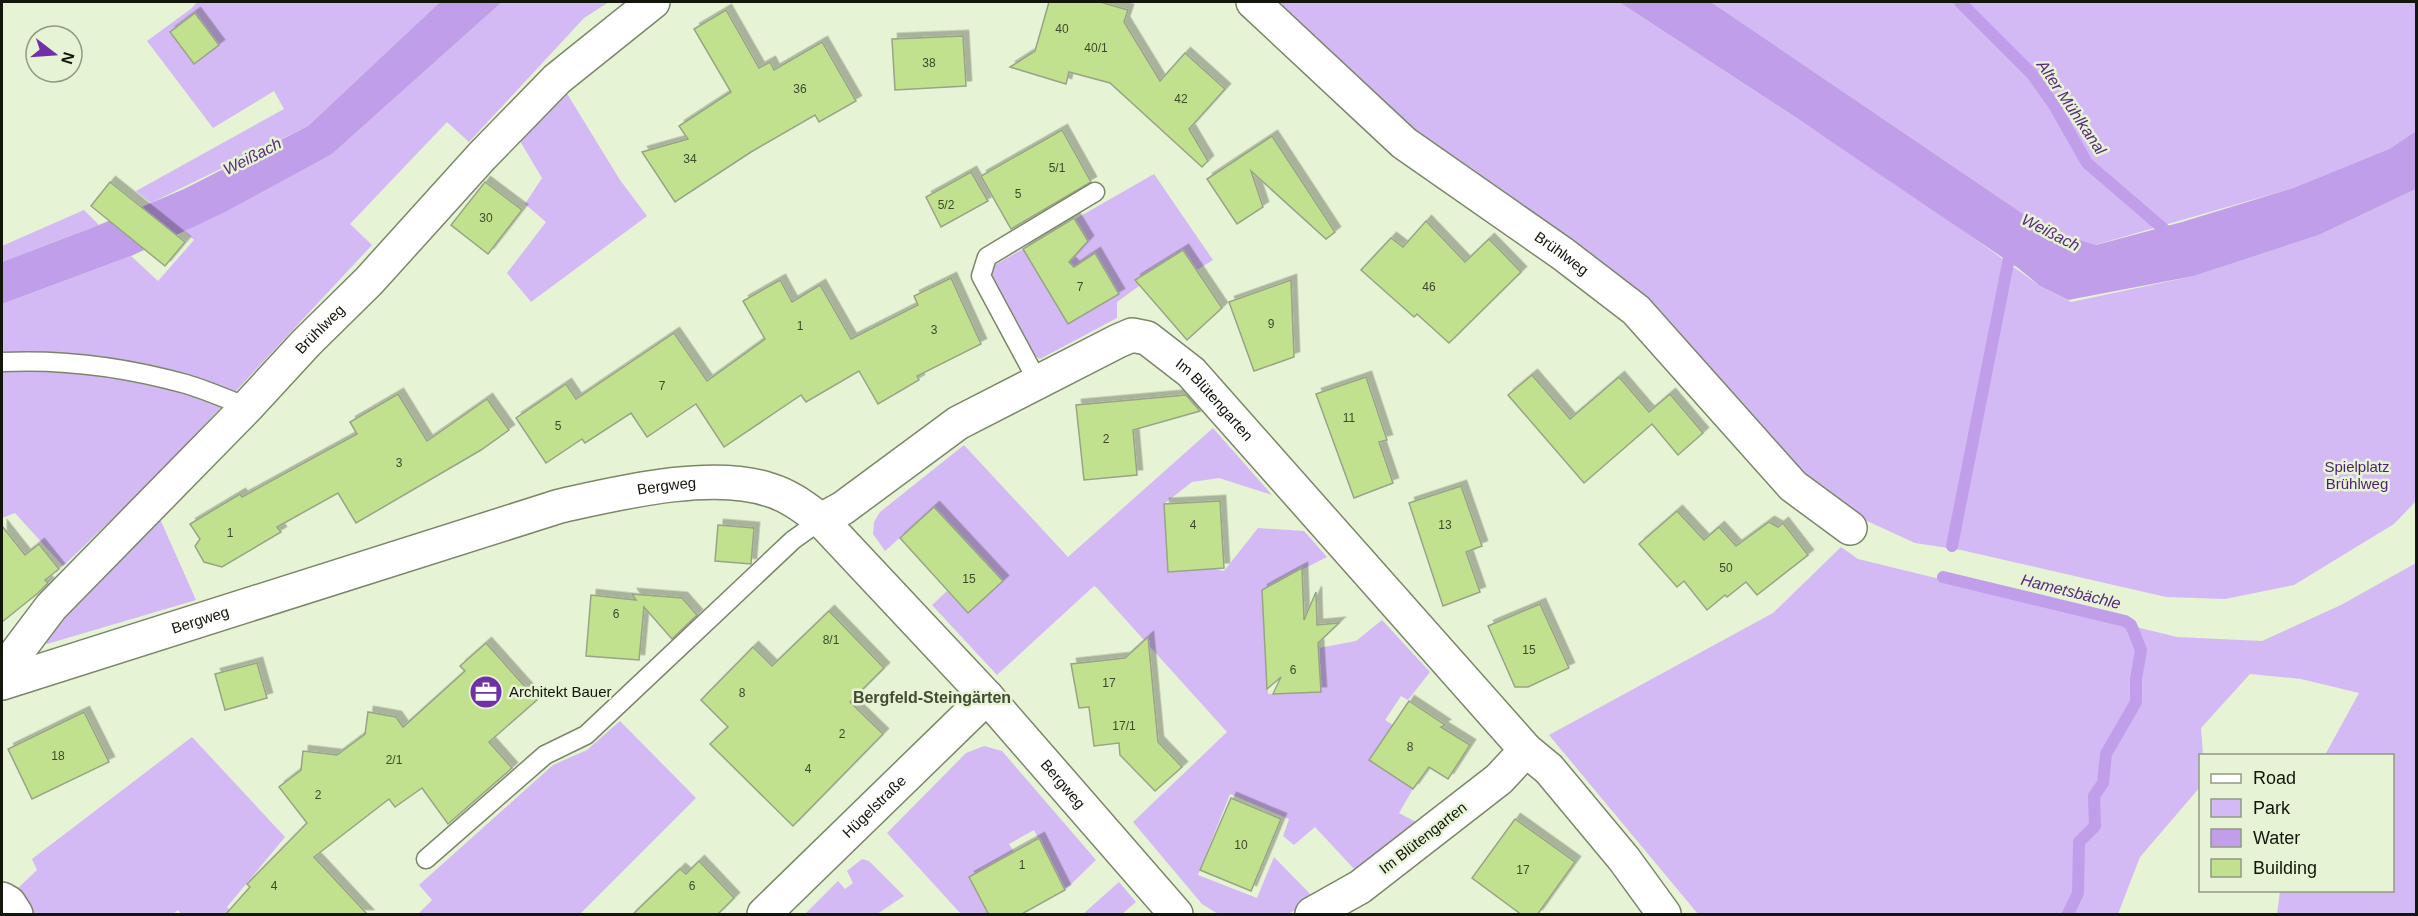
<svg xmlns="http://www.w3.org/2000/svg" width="2418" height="916" font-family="Arial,sans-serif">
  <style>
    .green { fill: #d4baf4 }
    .water { fill: #c19ee9 }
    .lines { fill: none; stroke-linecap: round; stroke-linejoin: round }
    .stream { stroke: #c19ee9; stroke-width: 12 }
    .building { fill: #c2e18f; stroke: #98a487; stroke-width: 1.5; filter: url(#shadow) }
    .lane-casing { stroke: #7b866a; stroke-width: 21 }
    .street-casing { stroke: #7b866a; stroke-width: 36 }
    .lane { stroke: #fff; stroke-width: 18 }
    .street { stroke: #fff; stroke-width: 33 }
    .labels { text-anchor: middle; stroke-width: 5; stroke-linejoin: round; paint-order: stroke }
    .number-label { font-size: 12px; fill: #3e492c }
    .street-label { font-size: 15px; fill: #12160b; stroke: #e6f3d4 }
    .park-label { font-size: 15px; fill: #4e1f75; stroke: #e6f3d4 }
    .poi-label { font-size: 15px; fill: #12160b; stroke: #e6f3d4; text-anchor: start }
    .water-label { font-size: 16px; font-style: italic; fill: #582a80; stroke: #e6f3d4 }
    .neighbourhood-label { font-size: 16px; font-weight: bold; fill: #424c32; stroke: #e6f3d4 }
  </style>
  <defs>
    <filter id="shadow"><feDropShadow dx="5.5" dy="-5.5" stdDeviation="0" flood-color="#0004"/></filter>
  </defs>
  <rect width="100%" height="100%" fill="#e6f3d4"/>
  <g class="green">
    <path d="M197 2H440L308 126 151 203 136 191 284 109 274 91 213 128 147 41 192 8Z"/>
    <path d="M502 2H609L584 18 469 142 447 122 350 224 372 245 151 482 63 566 15 513 2 518V304L131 256 158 281 194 240 184 231 332 154Z"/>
    <path d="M1274 2H1619L1921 200 2040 286 2071 302 2194 276 2319 235 2416 189V501L2394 524 2294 585 2225 599 2166 597 1961 550 1915 543 1856 516 1803 476 1413 134Z"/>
    <path d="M1711 2H2416V131L2389 149 2293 188 2095 245 2047 230Z"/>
    <path d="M566 92 620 180 647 216 531 302 507 273 546 222 525 204 542 178 520 141Z"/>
    <path d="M1154 174 1213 260 1197 270 1183 250 1147 273 1150 278 1117 302V318L1040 359 1031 353 988 269Z"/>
    <path d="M84 210 99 225 2 262V246Z"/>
    <path d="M1213 428 1272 495 1219 478 1192 482 1164 504 1168 571 1216 569 1224 571 1258 528 1304 531 1327 557 1264 589 1268 694 1321 692 1319 648 1356 641 1382 620 1430 672 1408 700 1401 696 1385 720 1393 725 1369 760 1413 789 1399 813 1416 822 1407 834 1355 870 1315 827 1294 845 1283 836 1289 819 1230 794 1198 875 1257 898 1274 857 1315 899 1288 914H1218L1202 904 1133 822 1227 732 1097 588 1094 586 997 675 932 605 947 591 968 613 1002 581 934 507 885 551 873 534 874 522 880 512 964 445 1068 557Z"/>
    <path d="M160 519 196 600 47 644 44 637Z"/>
    <path d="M1841 547 1858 559 2177 637 2262 641 2341 605 2416 563V914H2277L2280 891 2392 890V756L2325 755 2359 693 2301 679 2250 674 2201 728 2203 755 2200 756V787L2140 857 2118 914H1698L1549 735 1773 613Z"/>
    <path d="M620 721 696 798 580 914H418L432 900 419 885 553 765 587 750Z"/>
    <path d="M192 737 285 837 227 907 233 914H181L178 910 173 914H33L17 889 37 870 32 859Z"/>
    <path d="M984 746 1002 751 1096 860 1065 890 1034 830 1009 844 1014 852 969 877 989 914H961L887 833 966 753Z"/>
    <path d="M862 859 869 861 904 896 877 914H805L838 881 845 889 853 883 847 871Z"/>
    <path d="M1119 882 1136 902 1122 914H1083Z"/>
  </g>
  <g class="water">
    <path d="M440 2H502L332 154 223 213 131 256 2 304V262L99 225 184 189 308 126Z"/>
    <path d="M1619 2H1711L2047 230 2096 245 2182 222 2293 188 2389 149 2416 131V189L2319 235 2194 276 2068 300 2040 286 2018 268 1798 119Z"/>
  </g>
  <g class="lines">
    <g class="stream">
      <path d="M1960 2 2032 74 2054 105 2087 163 2173 237"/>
      <path d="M1952 546 2011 248"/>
      <path d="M1943 577 2125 621 2131 625 2141 650 2136 679V702L2106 754 2103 783 2094 796 2095 826 2079 842 2078 893 2068 914"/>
    </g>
  </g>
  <g class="building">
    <path d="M1049 2H1100L1128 10 1124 22 1160 81 1185 53 1225 89 1189 129 1208 161 1202 167 1110 83 1069 72 1066 84 1010 67 1035 51Z"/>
    <path d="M726 10 759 68 770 62 774 70 822 42 856 101 819 122 815 115 751 152 675 202 642 152 688 139 679 126 731 92 694 29Z"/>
    <path d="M195 13 219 45 194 64 170 32Z"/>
    <path d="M963 36 966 86 895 90 892 39Z"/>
    <path d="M1062 130 1091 182 1011 229 981 176Z"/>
    <path d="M1272 136 1335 232 1326 239 1251 171 1263 207 1237 224 1207 179Z"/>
    <path d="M971 172 988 201 941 227 926 197Z"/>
    <path d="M110 182 185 242 165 266 91 206Z"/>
    <path d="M485 182 522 210 488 254 451 225Z"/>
    <path d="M1074 218 1088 241 1069 262 1074 267 1095 253 1119 294 1068 324 1023 249Z"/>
    <path d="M1426 221 1465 262 1489 239 1521 272 1449 343 1417 314 1414 317 1361 270 1391 238 1403 247Z"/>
    <path d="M1183 250 1222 308 1187 340 1135 280Z"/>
    <path d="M951 278 981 344 917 376 919 380 878 404 859 371 806 402 801 395 724 447 696 404 647 437 631 413 585 443 582 439 546 463 516 418 566 384 576 399 674 333 707 381 765 339 743 301 780 280 792 302 820 285 851 339 918 305 914 296Z"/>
    <path d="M1291 280 1294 357 1254 371 1229 302Z"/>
    <path d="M1532 375 1570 419 1619 377 1649 412 1670 394 1703 433 1678 455 1652 424 1584 483 1508 395Z"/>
    <path d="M1366 377 1387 440 1379 442 1393 483 1354 498 1316 394Z"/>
    <path d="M398 394 427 441 487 399 509 430 481 450 356 523 338 493 277 527 281 532 222 567 204 562 195 546 200 539 190 524 240 494 242 497 357 434 350 422Z"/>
    <path d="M1186 395 1200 411 1133 430 1137 475 1084 480 1076 405Z"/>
    <path d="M1461 486 1482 546 1466 552 1480 592 1443 606 1409 503Z"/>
    <path d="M1220 501 1224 568 1168 572 1164 504Z"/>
    <path d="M934 507 1003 581 968 613 900 538Z"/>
    <path d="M1677 511 1704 540 1719 527 1736 546 1769 522 1778 527 1783 523 1808 555 1757 595 1746 582 1727 597 1725 595 1707 610 1684 581 1677 587 1639 544Z"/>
    <path d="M718 525 754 528 751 564 715 561Z"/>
    <path d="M2 526 25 555 39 544 59 569 45 580 48 583 38 593 2 622Z"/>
    <path d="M1302 568 1304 620 1316 592 1317 625 1339 623 1318 643 1321 692 1273 694 1281 677 1267 689 1262 590Z"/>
    <path d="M632 594 682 598 697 615 672 639 644 607 639 660 586 656 591 595 636 600Z"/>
    <path d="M1540 604 1569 668 1528 687H1515L1488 626Z"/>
    <path d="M829 611 884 668 850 702 883 734 793 826 710 744 728 727 701 700 753 647 772 666Z"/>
    <path d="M1148 637 1158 742 1182 767 1155 791 1120 755 1119 743 1094 746 1089 707 1079 708 1071 664 1125 658Z"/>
    <path d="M486 643 537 700 489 742 512 768 448 824 422 788 395 807 389 799 314 857 368 915H225L250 887 247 884 307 823 279 787 301 770 303 751 337 755 365 734 368 712 396 717 403 727 465 671 460 666Z"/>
    <path d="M257 663 267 698 225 710 215 674Z"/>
    <path d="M1409 701 1445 725 1441 727 1470 745 1448 779 1429 767 1413 789 1369 760Z"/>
    <path d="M84 712 109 762 32 799 8 749Z"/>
    <path d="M1231 798 1281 819 1251 891 1200 870Z"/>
    <path d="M1515 819 1575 862 1537 915H1522L1472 878Z"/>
    <path d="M1039 838 1065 890 1020 915H989L969 877Z"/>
    <path d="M699 861 734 898 717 915H632L680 869 686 874Z"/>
  </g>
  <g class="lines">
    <g class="lane-casing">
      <g id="lane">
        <path d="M2 362C64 359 125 367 186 384 206 390 227 399 247 407"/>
        <path d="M1038 382 981 276 987 257 1095 192"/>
        <path d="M426 859 545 755 586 735 793 540 821 520"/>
      </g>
    </g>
    <g class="street-casing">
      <g id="street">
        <path id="s1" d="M1253 2 1404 143 1563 254 1636 310 1793 486 1850 528"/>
        <path id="s2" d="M821 520 843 508 958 423 1118 341 1132 335 1147 338 1191 372 1526 750 1499 779 1360 887 1312 914"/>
        <path id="s3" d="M2 672 51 607 247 407 306 343 369 281 482 156 557 79 653 2"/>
        <path id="s4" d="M2 683 560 506C619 493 712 470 770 490 790 496 805 508 821 520L987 697 1176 914"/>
        <path d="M1526 750 1549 769 1624 859 1664 914"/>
        <path d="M2 899 9 903 16 914"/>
        <path id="s5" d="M764 914 987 697"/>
      </g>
    </g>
    <use href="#lane" class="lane"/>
    <use href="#street" class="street"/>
  </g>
  <defs>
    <g id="office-disc" transform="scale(1.725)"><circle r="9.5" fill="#7131a6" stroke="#e6f3d4"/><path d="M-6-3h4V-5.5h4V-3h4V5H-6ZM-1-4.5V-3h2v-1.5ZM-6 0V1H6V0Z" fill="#fff"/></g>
  </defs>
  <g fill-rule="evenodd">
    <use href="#office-disc" x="486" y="692"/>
  </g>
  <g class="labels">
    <g class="number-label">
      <text x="1062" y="33">40</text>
      <text x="1096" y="52">40/1</text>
      <text x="929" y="67">38</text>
      <text x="800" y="93">36</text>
      <text x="1181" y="103">42</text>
      <text x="690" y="163">34</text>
      <text x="1057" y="172">5/1</text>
      <text x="1018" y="198">5</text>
      <text x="946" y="209">5/2</text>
      <text x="486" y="222">30</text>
      <text x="1080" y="291">7</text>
      <text x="1429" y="291">46</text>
      <text x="1271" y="328">9</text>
      <text x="800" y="330">1</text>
      <text x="934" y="334">3</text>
      <text x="662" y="390">7</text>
      <text x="1349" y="422">11</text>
      <text x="558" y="430">5</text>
      <text x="1106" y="443">2</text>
      <text x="399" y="467">3</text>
      <text x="1193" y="529">4</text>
      <text x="1445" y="529">13</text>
      <text x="230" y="537">1</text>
      <text x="1726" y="572">50</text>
      <text x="969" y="583">15</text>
      <text x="616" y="618">6</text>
      <text x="831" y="644">8/1</text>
      <text x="1529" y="654">15</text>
      <text x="1293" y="674">6</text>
      <text x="1109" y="687">17</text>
      <text x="742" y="697">8</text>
      <text x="1124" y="730">17/1</text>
      <text x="842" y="738">2</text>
      <text x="1410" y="751">8</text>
      <text x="58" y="760">18</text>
      <text x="394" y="764">2/1</text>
      <text x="808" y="773">4</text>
      <text x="318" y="799">2</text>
      <text x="1241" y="849">10</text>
      <text x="1022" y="869">1</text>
      <text x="1523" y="874">17</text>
      <text x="274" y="890">4</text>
      <text x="692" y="890">6</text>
    </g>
    <g class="street-label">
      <text dy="5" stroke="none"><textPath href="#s1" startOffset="399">Brühlweg</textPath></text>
      <text dy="5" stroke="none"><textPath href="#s3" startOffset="468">Brühlweg</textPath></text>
      <text dy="5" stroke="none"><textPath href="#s2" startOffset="470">Im Blütengarten</textPath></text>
      <text dy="5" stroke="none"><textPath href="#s4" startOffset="694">Bergweg</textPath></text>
      <text dy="5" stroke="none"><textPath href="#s4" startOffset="208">Bergweg</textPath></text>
      <text dy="5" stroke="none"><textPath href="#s4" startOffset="1216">Bergweg</textPath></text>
      <text dy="5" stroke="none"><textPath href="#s5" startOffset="154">Hügelstraße</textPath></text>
      <text transform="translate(1423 838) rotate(-38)" y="5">Im Blütengarten</text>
    </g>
    <g class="park-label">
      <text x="2357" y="472">Spielplatz<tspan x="2357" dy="17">Brühlweg</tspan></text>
    </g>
    <g class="poi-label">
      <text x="509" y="697">Architekt Bauer</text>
    </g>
    <g class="water-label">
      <text transform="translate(2072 107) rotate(56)" y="6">Alter Mühlkanal</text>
      <text transform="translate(252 156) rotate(-27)" y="6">Weißach</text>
      <text transform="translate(2051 232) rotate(27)" y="6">Weißach</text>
      <text transform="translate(2071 591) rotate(14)" y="6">Hametsbächle</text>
    </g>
    <g class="neighbourhood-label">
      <text x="932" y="703">Bergfeld-Steingärten</text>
    </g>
  </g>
  <rect width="2418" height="916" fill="none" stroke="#12160b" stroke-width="6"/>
  <rect x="2199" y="754" width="195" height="138" fill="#e6f3d4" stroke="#919b84" stroke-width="1.5"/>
  <rect x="2211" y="774" width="30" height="9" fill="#ffffff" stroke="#919b84" stroke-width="1.5"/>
  <text x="2253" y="784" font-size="18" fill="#12160b">Road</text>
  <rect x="2211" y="799" width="30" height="18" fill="#d4baf4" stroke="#919b84" stroke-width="1.5"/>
  <text x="2253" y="814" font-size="18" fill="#12160b">Park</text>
  <rect x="2211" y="829" width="30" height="18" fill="#c19ee9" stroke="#919b84" stroke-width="1.5"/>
  <text x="2253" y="844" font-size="18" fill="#12160b">Water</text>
  <rect x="2211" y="859" width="30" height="18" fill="#c2e18f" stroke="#919b84" stroke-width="1.5"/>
  <text x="2253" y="874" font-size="18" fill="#12160b">Building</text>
  <g transform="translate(54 54) rotate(107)"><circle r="28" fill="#e6f3d4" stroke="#919b84" stroke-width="1.5"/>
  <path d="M0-4.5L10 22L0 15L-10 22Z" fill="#7131a6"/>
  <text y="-9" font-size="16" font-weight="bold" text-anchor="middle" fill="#12160b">N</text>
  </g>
</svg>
